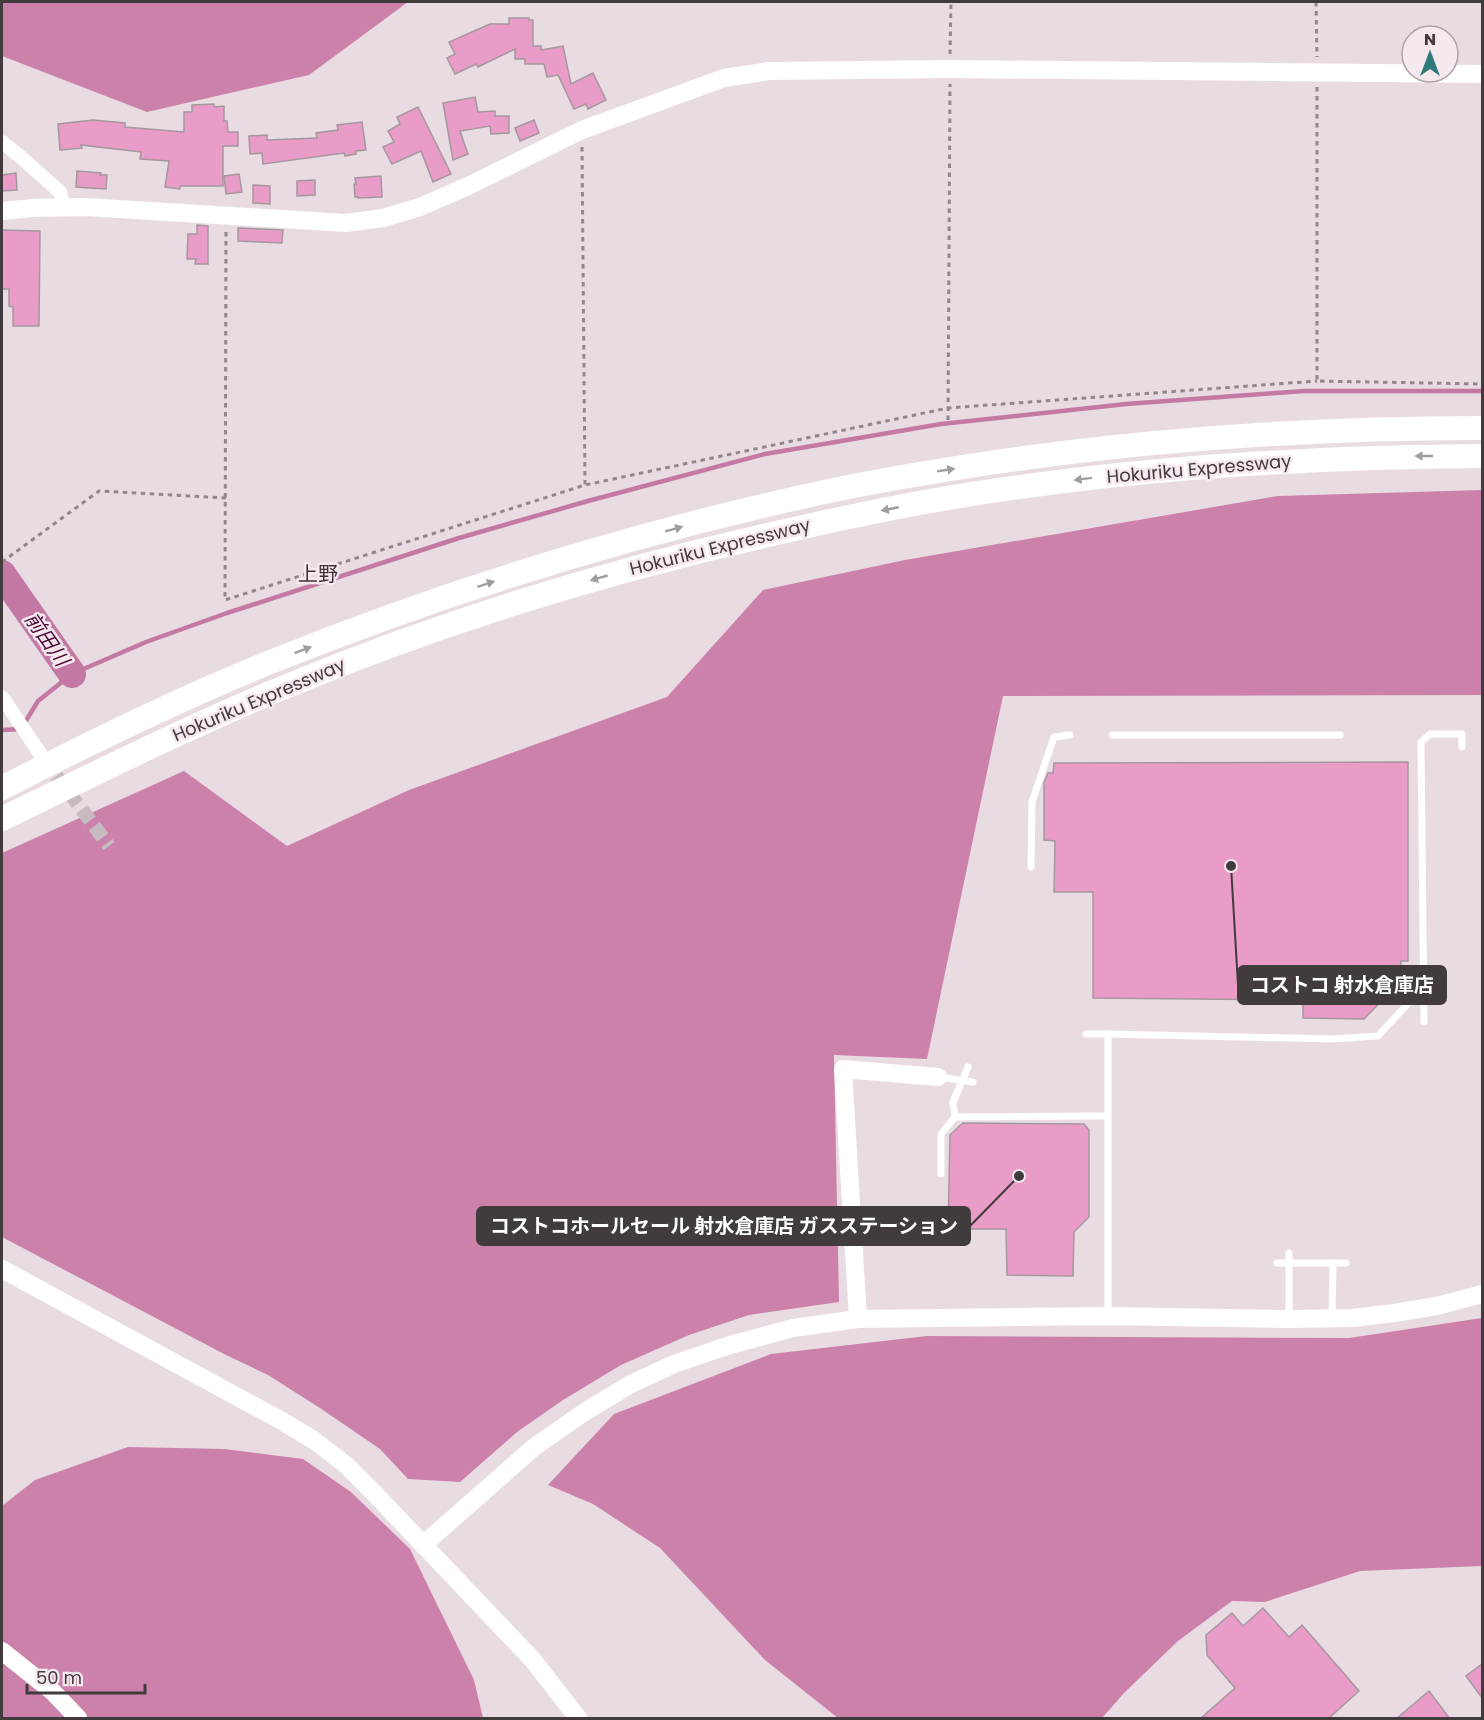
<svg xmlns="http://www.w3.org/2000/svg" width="1484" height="1720" font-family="Poppins,'Noto Sans JP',sans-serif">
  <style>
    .forest { fill: #cc81ab }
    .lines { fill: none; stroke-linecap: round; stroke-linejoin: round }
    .stream { stroke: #c379a3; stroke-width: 4.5 }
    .river { stroke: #c379a3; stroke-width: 28 }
    .building { fill: #e99cc7; stroke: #a4989e; stroke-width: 1.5 }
    .street-tunnel { stroke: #c7bbc1; stroke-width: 14; stroke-dasharray: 14 7; stroke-linecap: butt }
    .path { stroke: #91888d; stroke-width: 3; stroke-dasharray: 4.5 4.5; stroke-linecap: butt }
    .lane { stroke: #fff; stroke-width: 7 }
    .street { stroke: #fff; stroke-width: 14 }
    .secondary { stroke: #fff; stroke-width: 18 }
    .highway { stroke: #fff; stroke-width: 24 }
    .oneway { fill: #a09d9e }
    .labels { text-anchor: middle; stroke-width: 5; stroke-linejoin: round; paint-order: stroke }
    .street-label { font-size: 18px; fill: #413b3e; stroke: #f6e8ef }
    .neighbourhood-label { font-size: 20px; fill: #3b3036; stroke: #f6e8ef }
    .water-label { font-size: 20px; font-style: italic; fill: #4b0735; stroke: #f6e8ef }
    .leader { fill: none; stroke: #413b3e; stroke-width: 2 }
    .callout-dot { fill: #413b3e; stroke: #f6e8ef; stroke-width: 2 }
    .callout { fill: #413b3e; stroke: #413b3e; stroke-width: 2 }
    .callout-label { font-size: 20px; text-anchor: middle; font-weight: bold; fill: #fff }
  </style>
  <rect width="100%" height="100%" fill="#e8dbe2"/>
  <g class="forest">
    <path d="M2 2H408L309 75 147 112 2 56Z"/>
    <path d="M1482 490V695L1003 696 927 1059 834 1055 839 1302 749 1315 689 1335 621 1365 563 1400 517 1432 460 1482 408 1479 380 1449 320 1408 268 1375 224 1354 2 1237V853L184 771 287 846 409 790 667 697 763 590 905 560 1278 496Z"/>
    <path d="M1482 1318V1566L1360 1571 1265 1602 1232 1601 1178 1641 1124 1693 1102 1718H838L765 1660 660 1548 593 1504 548 1485 614 1414 771 1354 927 1336 1349 1338Z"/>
    <path d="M128 1447 224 1449 303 1459 351 1492 410 1549 474 1680 483 1718H2V1506L35 1480Z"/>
  </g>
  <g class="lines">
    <path class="stream" d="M2 730 21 729 38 701 72 674 146 642 227 613 459 538 588 501 765 454 941 424 1126 404 1304 391H1482"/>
    <path class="river" d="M2 574 72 674"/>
  </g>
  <g class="building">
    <path d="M509 18H529V20H533V46H541V50L563 46 571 84 593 73 606 100 588 109 586 104 574 109 558 75 547 77 544 64H525V59H515V49L478 67 476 64 455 74 447 58 455 54 449 42 490 24H509Z"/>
    <path d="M475 97 478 112 495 111V116H509V133L491 134 490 126 460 131 468 154 453 160 443 103Z"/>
    <path d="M214 104V107L224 106V121H227L228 132H238V146H223V186H180V189L165 187 169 161 140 159 141 152 81 145 82 148 60 150 58 124 93 120 125 123V127L184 132V112H192V105Z"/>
    <path d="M418 107 451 174 433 182 421 151 392 164 383 147 394 142 388 131 400 124 397 117Z"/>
    <path d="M534 120 539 133 520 141 515 128Z"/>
    <path d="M362 122 366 150 356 151V154L345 156 344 153 263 164 262 153 250 154 249 136 267 135V140L317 138 316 133 338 130 337 125Z"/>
    <path d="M77 171 101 173 100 175H107L106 189 76 187Z"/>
    <path d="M16 173 17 190 2 191V175Z"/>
    <path d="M239 174 242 192 226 194 224 176Z"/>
    <path d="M381 176 382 197 358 198V197H355L354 184H356L355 178Z"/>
    <path d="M315 180V195L297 196V181Z"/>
    <path d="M253 185 270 186V204L253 203Z"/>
    <path d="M197 225 208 226V264H195L196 259H187L188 234H197Z"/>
    <path d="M238 228 283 230 282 243 238 241Z"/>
    <path d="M2 230 40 231 39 326H13V307L9 306V289H2Z"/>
    <path d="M1408 762V961H1401L1400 982 1364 1019 1303 1018V1000L1093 998V892H1054L1055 841 1044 840V783L1048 773H1053L1054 763Z"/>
    <path d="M963 1123 1084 1124 1089 1130V1217L1074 1232 1073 1276 1007 1275 1006 1229H948L950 1135Z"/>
    <path d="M1263 1608 1289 1637 1302 1625 1359 1691 1328 1719H1200L1235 1688 1207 1655 1206 1635 1232 1613 1243 1626Z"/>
    <path d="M1482 1664V1698L1466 1676Z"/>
    <path d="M1429 1691 1450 1719H1396Z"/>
  </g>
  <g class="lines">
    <path class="street-tunnel" d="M44 759 109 846"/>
    <g class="path">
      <path d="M1316 2 1317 57"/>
      <path d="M950 54 951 2"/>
      <path d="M1317 87V381L1482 384"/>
      <path d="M582 147 585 485"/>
      <path d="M226 232 225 600 585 485 948 408 1317 381"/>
      <path d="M948 420 950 84"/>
      <path d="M2 562 99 491 226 498"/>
    </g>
    <g class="lane">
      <path d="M1112 735H1340"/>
      <path d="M1031 867 1032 802 1054 737 1070 735"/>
      <path d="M1424 1022 1421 742 1430 734H1462V747"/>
      <path d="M1086 1034H1108"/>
      <path d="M968 1067 953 1102 955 1117 1107 1116"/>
      <path d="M940 1077 973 1082"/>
      <path d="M941 1174V1134L955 1117"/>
      <path d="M1277 1263H1346"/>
      <path d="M1108 1314V1034L1333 1039 1378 1036 1414 997H1423"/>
      <path d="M1332 1318 1333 1263"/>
      <path d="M1289 1319V1253"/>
    </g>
    <g class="street">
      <path d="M2 142 22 158 60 192 64 207"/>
      <path d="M2 697 41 755"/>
    </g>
    <g class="secondary">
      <path d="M2 211 33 208 86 207 346 223 383 218 420 207 468 186 582 130 724 78 769 71 950 69 1482 74"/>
      <path d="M2 1269 282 1421 315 1441 346 1465 375 1494 532 1659 578 1718"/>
      <path d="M858 1319 843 1069 938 1077"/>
      <path d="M423 1545 533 1448 583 1413 629 1385 674 1364 730 1345 793 1328 858 1319 1108 1316 1289 1319 1352 1318 1394 1313 1437 1306 1482 1294"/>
      <path d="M2 1651 52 1691 78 1718"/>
    </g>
    <g class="highway">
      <path d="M2 788C89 743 177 700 268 663 449 590 638 532 829 491 879 480 931 472 982 464 1147 439 1315 428 1482 428"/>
      <path d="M2 819C92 775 182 730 275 691 444 620 620 567 799 528 877 510 956 495 1035 485 1183 465 1333 457 1482 456"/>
    </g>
  </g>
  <defs><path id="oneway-solid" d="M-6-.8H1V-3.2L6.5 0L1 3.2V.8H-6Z" transform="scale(1.5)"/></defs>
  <g class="oneway">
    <use href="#oneway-solid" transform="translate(1424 456) rotate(180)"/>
    <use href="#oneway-solid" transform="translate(946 470) rotate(-9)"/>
    <use href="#oneway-solid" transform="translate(1083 479) rotate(173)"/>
    <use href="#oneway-solid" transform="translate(890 509) rotate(169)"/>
    <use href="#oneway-solid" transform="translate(674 529) rotate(-15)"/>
    <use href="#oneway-solid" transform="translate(599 578) rotate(164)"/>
    <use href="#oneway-solid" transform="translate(486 584) rotate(-18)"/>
    <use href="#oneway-solid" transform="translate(303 650) rotate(-21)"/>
  </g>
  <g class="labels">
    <g class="street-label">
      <text transform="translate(1199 469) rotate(-5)" y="6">Hokuriku Expressway</text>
      <text transform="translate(720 547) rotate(-14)" y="6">Hokuriku Expressway</text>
      <text transform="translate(259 700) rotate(-23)" y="6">Hokuriku Expressway</text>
    </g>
    <g class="neighbourhood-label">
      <text x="318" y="581">上野</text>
    </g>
    <g class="water-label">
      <text transform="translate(47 639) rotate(55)" y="7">前田川</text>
    </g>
  </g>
  <path class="leader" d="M1231 866L1238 985M1019 1176L970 1226"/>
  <g class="callout-dot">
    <circle cx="1231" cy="866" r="6"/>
    <circle cx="1019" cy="1176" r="6"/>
  </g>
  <g class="callout">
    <rect x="1238" y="966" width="208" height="38" rx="6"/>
    <rect x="477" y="1207" width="493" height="38" rx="6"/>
  </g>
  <g class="callout-label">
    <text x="1342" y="992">コストコ 射水倉庫店</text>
    <text x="724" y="1233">コストコホールセール 射水倉庫店 ガスステーション</text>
  </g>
  <rect width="1484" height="1720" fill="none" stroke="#413b3e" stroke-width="6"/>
  <g transform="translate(1430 54)"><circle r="28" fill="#f6e8ef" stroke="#aea3a8" stroke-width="1.5"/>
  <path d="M0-4.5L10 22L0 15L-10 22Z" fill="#2f7979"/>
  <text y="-9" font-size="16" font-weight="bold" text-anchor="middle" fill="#413b3e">N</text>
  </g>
  <path d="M27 1684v9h118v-9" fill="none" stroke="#413b3e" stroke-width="3"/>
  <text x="36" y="1684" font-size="18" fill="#413b3e" stroke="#f6e8ef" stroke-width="4.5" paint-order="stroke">50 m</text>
</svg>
